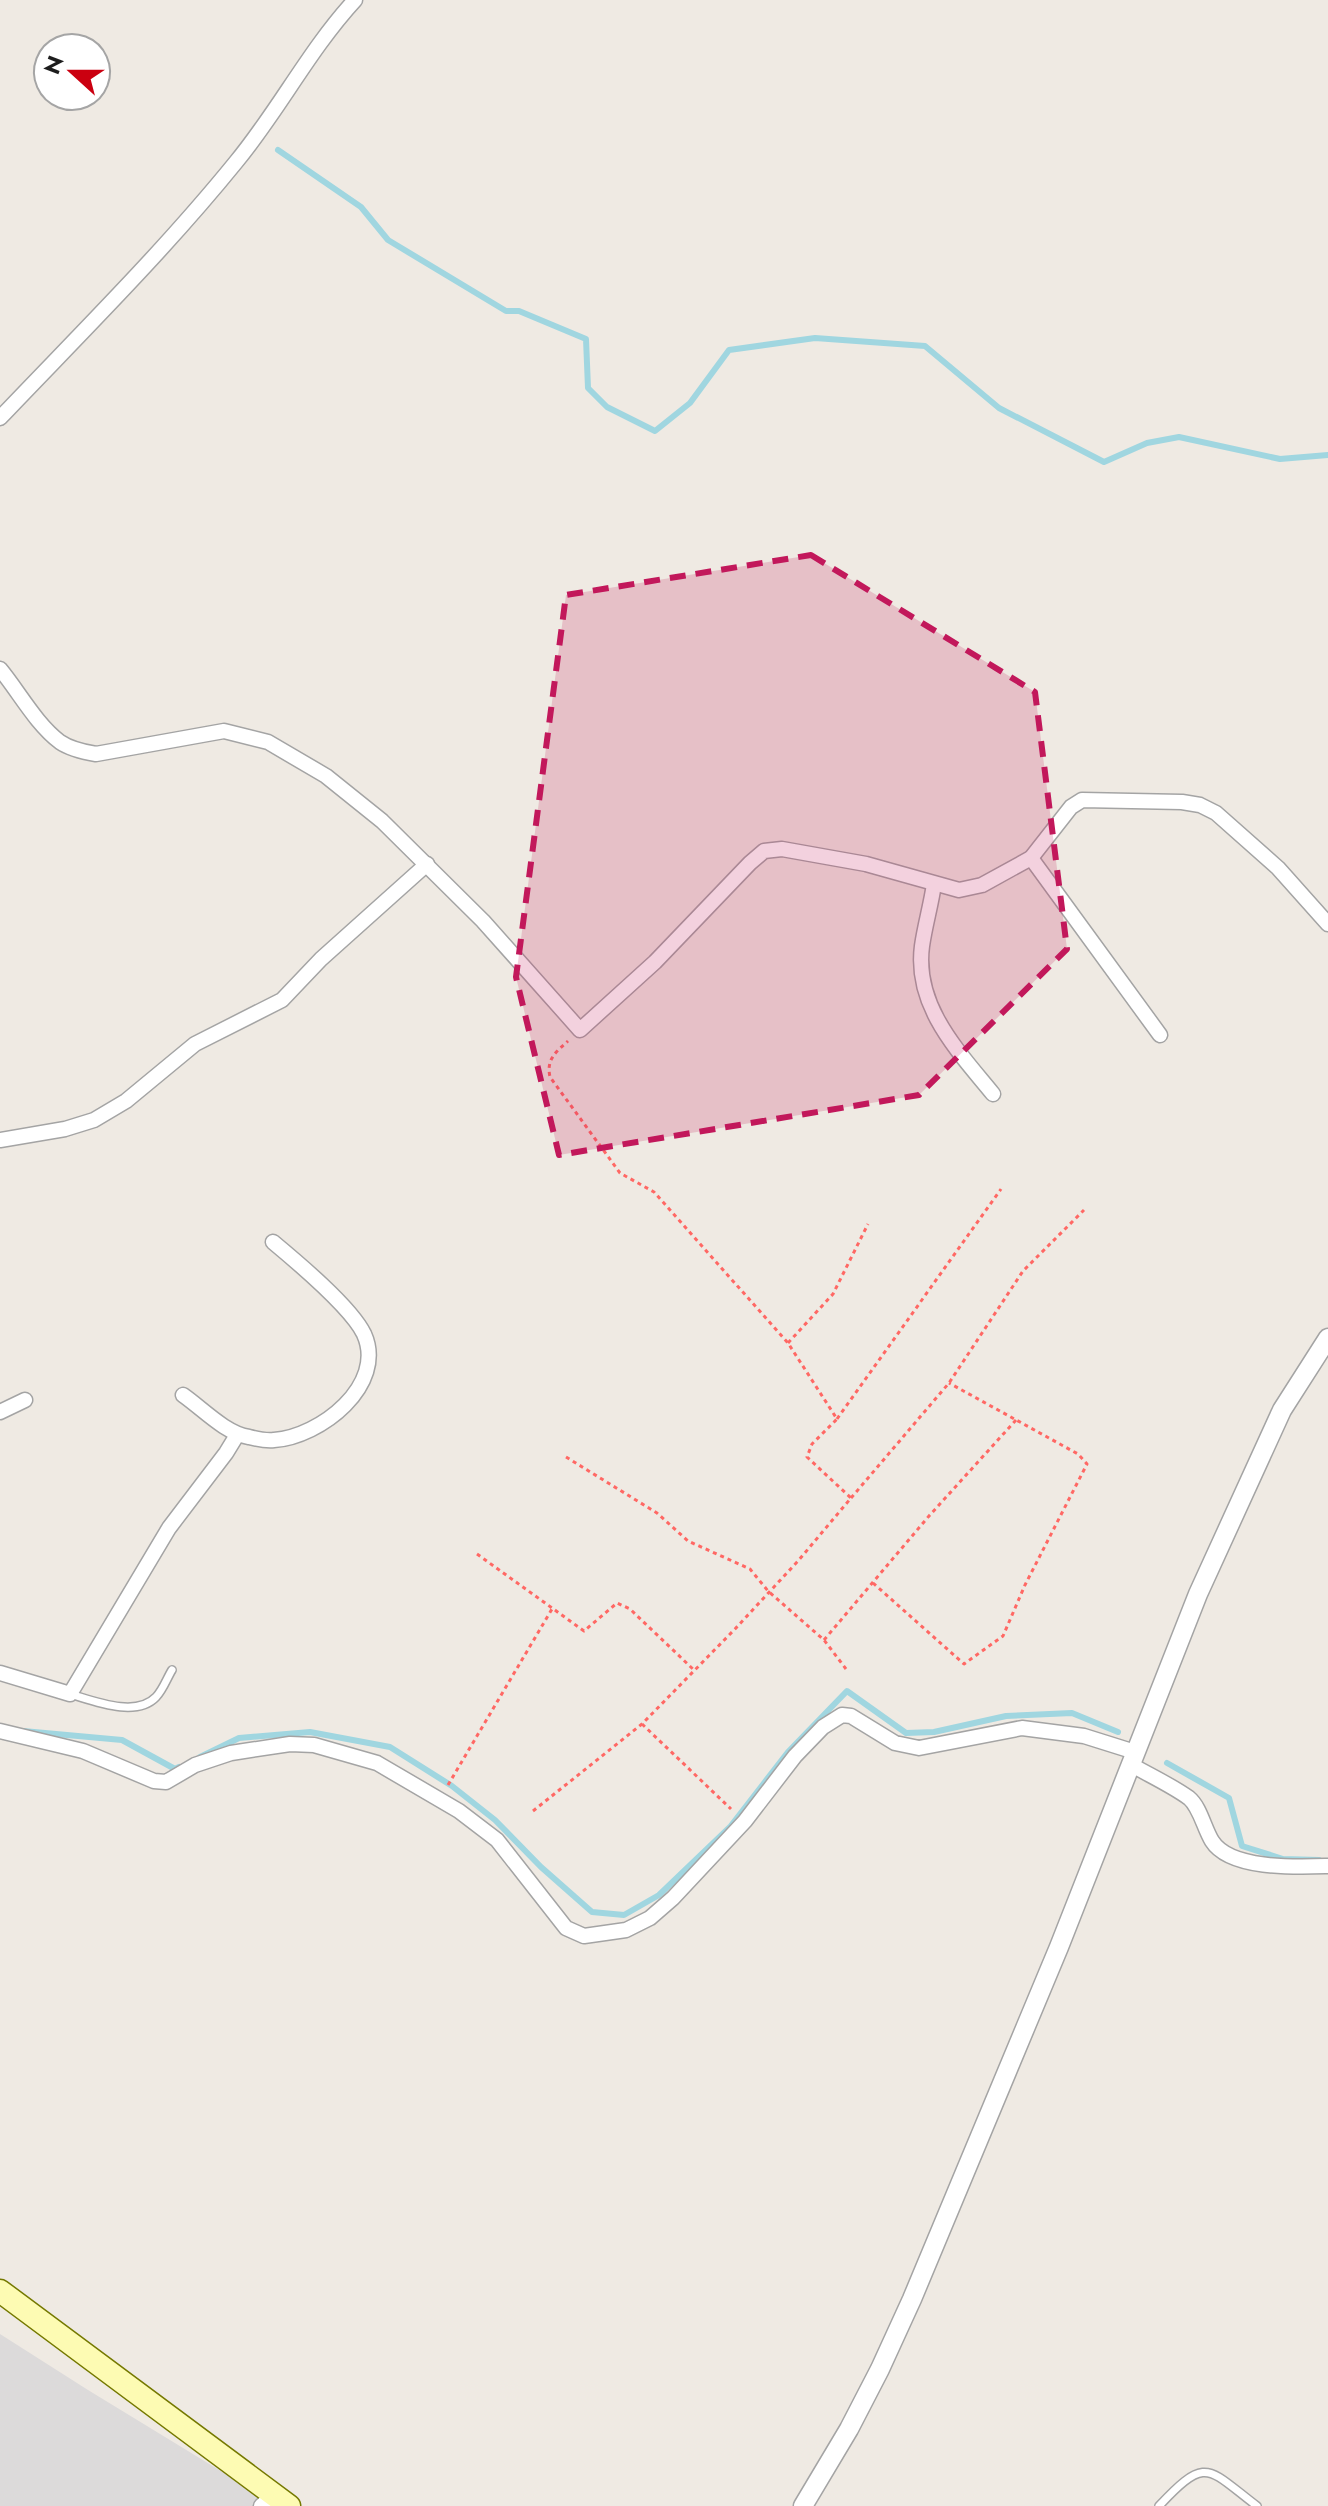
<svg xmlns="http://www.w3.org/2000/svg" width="1328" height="2506" font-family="Jost,sans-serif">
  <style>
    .residential { fill: #dcdada }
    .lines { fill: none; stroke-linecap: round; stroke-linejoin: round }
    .stream { stroke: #a0d6e0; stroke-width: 6 }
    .service-casing { stroke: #a4a4a4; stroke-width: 10 }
    .minor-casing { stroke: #a4a4a4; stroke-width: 17 }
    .tertiary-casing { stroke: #a4a4a4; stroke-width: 21 }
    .secondary-casing { stroke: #757900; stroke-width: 25 }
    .path { stroke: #ff6864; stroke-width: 3; stroke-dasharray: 4 4; stroke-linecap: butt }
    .service { stroke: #fff; stroke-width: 7 }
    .minor { stroke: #fff; stroke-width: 14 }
    .tertiary { stroke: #fff; stroke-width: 18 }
    .secondary { stroke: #fdfbb3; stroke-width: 22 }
    .marked { fill: #c2185b; fill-opacity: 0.2; stroke: #c2185b; stroke-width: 6; stroke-dasharray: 16 10; stroke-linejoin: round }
  </style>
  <rect width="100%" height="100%" fill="#efeae3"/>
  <path class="residential" d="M0 2334 88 2390 278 2506H0Z"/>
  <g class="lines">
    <g class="stream">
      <path d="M278 150 361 207 388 240 506 311H519L586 339 588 388 607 407 655 431 690 403 729 350 815 338 925 346 999 408 1104 462 1147 443 1179 437 1280 459 1328 455"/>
      <path d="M23 1731 122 1740 175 1769 179 1767"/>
      <path d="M200 1757 239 1738 310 1732 390 1747 452 1786 495 1820 541 1867 592 1912 624 1915 659 1895 730 1827 788 1752 847 1691 906 1733 934 1732 1006 1716 1072 1713 1118 1732"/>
      <path d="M1167 1763 1229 1798 1242 1846 1283 1859 1319 1860"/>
    </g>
    <g class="service-casing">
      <g id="service">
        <path d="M70 1694C94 1701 136 1718 156 1697 163 1690 167 1678 172 1670"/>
        <path d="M1159 2506C1207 2455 1207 2468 1257 2506"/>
      </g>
    </g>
    <g class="minor-casing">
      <g id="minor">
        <path d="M0 418C80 334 163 252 236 162 279 110 309 50 355 0"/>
        <path d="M0 669C19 692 36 724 60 742 70 749 84 752 96 754L224 731 268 742 326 776 382 821 483 921 580 1030 655 962 750 863 764 851 782 849 866 864 959 890 982 885 1031 858 1071 807 1082 800 1182 802 1200 805 1216 813 1278 868 1328 924"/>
        <path d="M1031 858 1160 1035"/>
        <path d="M934 884C931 905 925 925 922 946 914 1006 958 1051 993 1094"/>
        <path d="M0 1140 65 1129 94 1120 126 1101 195 1044 282 1000 321 959 427 864"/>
        <path d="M183 1395C203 1409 225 1433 249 1437 257 1439 266 1441 274 1440 320 1437 387 1385 364 1334 351 1307 297 1262 273 1242"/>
        <path d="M0 1412 25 1400"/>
        <path d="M0 1673 70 1694 169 1528 226 1453 237 1435"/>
        <path d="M0 1731 83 1751 154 1781 166 1782 195 1765 231 1753 290 1744 314 1745 377 1763 459 1811 497 1840 566 1928 584 1936 626 1930 650 1918 673 1898 745 1821 795 1756 823 1727 842 1715 851 1716 895 1743 919 1748 1022 1728 1084 1736 1135 1752"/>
        <path d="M1130 1764C1149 1775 1171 1785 1189 1798 1200 1807 1204 1828 1212 1841 1230 1870 1297 1867 1328 1866"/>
        <path d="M261 2506 273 2495"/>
      </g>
    </g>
    <g class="tertiary-casing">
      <path id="tertiary" d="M803 2506 849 2429 880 2369 912 2299 1059 1947 1198 1594 1282 1410 1328 1338"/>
    </g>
    <g class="secondary-casing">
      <path id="secondary" d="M0 2291 289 2506"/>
    </g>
    <g class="path">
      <path d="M788 1343 833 1294 868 1224"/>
      <path d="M837 1419 1001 1189"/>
      <path d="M566 1457 657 1513 688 1541 750 1569 768 1591 824 1640 846 1669"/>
      <path d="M851 1498 949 1383 1023 1271 1084 1210"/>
      <path d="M477 1554 584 1631 617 1603 630 1609 695 1671"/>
      <path d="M873 1583 964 1664 1003 1636 1025 1585 1087 1464 1078 1454 949 1383"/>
      <path d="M824 1640 929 1516 1016 1420"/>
      <path d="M642 1724 731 1809"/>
      <path d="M448 1785 552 1609"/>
      <path d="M533 1811 642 1724 735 1629 798 1561 851 1498 807 1457 812 1444 837 1419 788 1343 654 1192 620 1173 550 1077C546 1059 556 1052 568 1041"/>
    </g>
    <use href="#service" class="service"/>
    <use href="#minor" class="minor"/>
    <use href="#tertiary" class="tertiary"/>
    <use href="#secondary" class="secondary"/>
  </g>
  <path class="marked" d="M811 555 1035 692 1067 949 919 1095 559 1155 516 977 566 595Z"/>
  <g transform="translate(72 72) rotate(291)"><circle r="38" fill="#ffffff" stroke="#a5a5a5" stroke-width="2"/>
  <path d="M0-6L14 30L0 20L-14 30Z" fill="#cb0010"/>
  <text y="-12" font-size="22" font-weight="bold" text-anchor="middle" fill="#1d1d1d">N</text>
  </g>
</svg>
